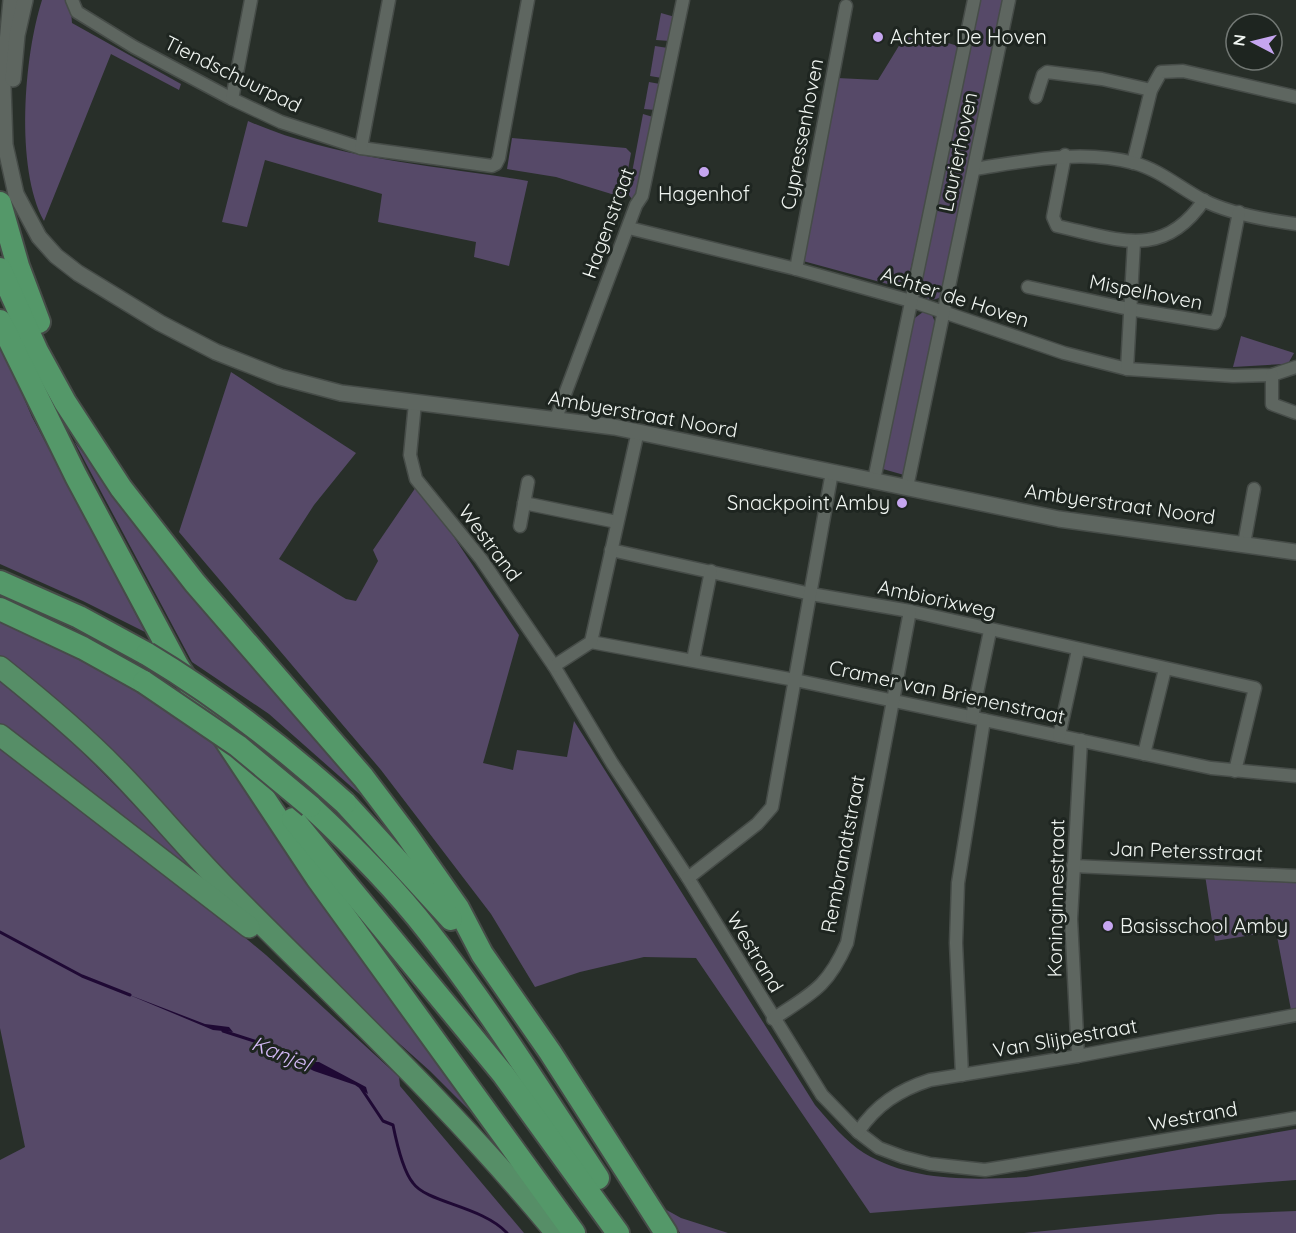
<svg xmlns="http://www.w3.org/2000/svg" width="1296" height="1233" font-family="Quicksand,sans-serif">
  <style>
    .green { fill: #564968 }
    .water { fill: #1f0934 }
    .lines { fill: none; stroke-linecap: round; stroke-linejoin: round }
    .stream { stroke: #1f0934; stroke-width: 3 }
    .minor-casing { stroke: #464c48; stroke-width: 15 }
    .tertiary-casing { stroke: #464c48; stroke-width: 18 }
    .trunk-casing { stroke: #464c48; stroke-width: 24 }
    .motorway-casing { stroke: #464c48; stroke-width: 26 }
    .minor { stroke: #5e6660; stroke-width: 12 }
    .tertiary { stroke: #5e6660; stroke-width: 15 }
    .trunk { stroke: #568e67; stroke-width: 21 }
    .motorway { stroke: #549869; stroke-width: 22 }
    .motorway-bridge-casing { stroke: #464c48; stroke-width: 26; stroke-linecap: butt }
    .motorway-bridge { stroke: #549869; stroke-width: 22 }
    .poi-dot { fill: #c6a6f0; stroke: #1e2520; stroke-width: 2 }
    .labels { text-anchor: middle; stroke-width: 6; stroke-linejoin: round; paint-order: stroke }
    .poi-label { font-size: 20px; fill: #f0f5f1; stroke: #1e2520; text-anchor: start }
    .street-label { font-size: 20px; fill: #f0f5f1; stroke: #1e2520 }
    .water-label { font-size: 21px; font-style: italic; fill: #d3b9f6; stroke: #1e2520 }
  </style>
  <rect width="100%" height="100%" fill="#282f29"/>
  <g class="green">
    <path d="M42 0H70L72 23 181 84 179 90 111 54 44 221C15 168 24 56 42 0Z"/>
    <path d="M980 0H1003L944 294C935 303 923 301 919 288Z"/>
    <path d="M661 13 675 17 670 41 656 40Z"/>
    <path d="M908 31 958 46 940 142 906 289 803 261 837 78 878 80Z"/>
    <path d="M655 46 668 48 662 78 650 76Z"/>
    <path d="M649 82 660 84 655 110 644 109Z"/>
    <path d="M643 114 653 117 636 196 632 199 628 194Z"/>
    <path d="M248 121C337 160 433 165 528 181L509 266 474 257 476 242 378 222 382 194 265 160 247 227 222 222Z"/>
    <path d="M512 138 626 148 631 153 624 192 618 196 556 177 507 169Z"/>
    <path d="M923 312 932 315 935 322 904 475 883 469 912 320Z"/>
    <path d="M1241 336 1294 353 1289 362 1284 364 1233 367Z"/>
    <path d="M0 343 32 417 145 632 83 601 0 564Z"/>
    <path d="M231 372 356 453 314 505 279 559 346 599 356 601 378 561 373 550 416 487 436 510 519 635 483 763 513 770 517 750 567 757 574 721 815 1105C830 1122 845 1141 864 1153 912 1182 972 1180 1026 1177L1296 1129V1180L870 1213 696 958 644 957 580 972 535 987 491 914 381 770 179 532Z"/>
    <path d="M74 441 173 569 310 729 364 798 269 714 192 662Z"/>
    <path d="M0 620 131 686 209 734 487 1128 430 1071 269 927 0 660Z"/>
    <path d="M0 679C75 739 138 808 202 880L0 725Z"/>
    <path d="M0 749 188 890 266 955 399 1077 400 1086 524 1233H0V1160L25 1147 0 1028Z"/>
    <path d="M1205 875 1296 879V1009L1291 1010 1276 931 1215 941Z"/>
    <path d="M663 1208 681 1218 728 1233H680Z"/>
    <path d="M1296 1211V1233H1024L1218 1214Z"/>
  </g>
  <g class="water">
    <path d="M127 994 205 1024 229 1027 233 1032 213 1030Z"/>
    <path d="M259 1040 313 1062H319L366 1087 368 1094 355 1085 314 1071 253 1041Z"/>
  </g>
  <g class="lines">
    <g class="stream">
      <path d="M0 932 82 976 130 995"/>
      <path d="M223 1031 257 1042"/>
      <path d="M361 1088 383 1121 393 1125C396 1140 403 1171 413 1183 427 1203 482 1206 507 1233"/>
    </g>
    <g class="minor-casing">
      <g id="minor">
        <path d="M72 0 77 12 134 47 232 99 281 122 361 148 492 166 496 164 499 158 528 0"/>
        <path d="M1036 97 1043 75 1047 72 1102 79 1151 90"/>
        <path d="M232 99 251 0"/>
        <path d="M361 148 389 0"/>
        <path d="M1065 155 1053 217 1057 226C1117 239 1163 261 1204 200"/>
        <path d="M1133 163 1151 90 1161 72 1183 71 1296 97"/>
        <path d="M974 169C1027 161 1081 149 1134 163 1160 170 1180 188 1203 200 1230 214 1266 220 1296 224"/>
        <path d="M629 228 796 269 911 301 1064 353 1127 369 1233 376 1272 375 1296 367"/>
        <path d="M796 269 846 6"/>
        <path d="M1028 287 1129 309 1215 323 1219 314 1239 212"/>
        <path d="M1127 369 1134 242"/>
        <path d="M1272 375V404L1296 413"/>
        <path d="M415 403 410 455 416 479 481 559 554 666 612 763 688 878 822 1095 858 1132 879 1148 903 1157 930 1164 985 1170 1296 1118"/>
        <path d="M556 418 636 205 642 196 683 0"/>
        <path d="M874 480 974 0"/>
        <path d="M907 487 1009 0"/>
        <path d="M524 503 617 522"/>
        <path d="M520 526 528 482"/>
        <path d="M1244 544 1254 489"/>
        <path d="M611 550 811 594 910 611 1255 688 1235 771"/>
        <path d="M591 642 795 680 1211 768 1296 776"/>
        <path d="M693 660 711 571"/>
        <path d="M554 666 591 642 638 431"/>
        <path d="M972 717 990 631"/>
        <path d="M1059 736 1078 650"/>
        <path d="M1144 754 1165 669"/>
        <path d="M1073 866 1296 876"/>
        <path d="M688 878 757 824 772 807 832 472"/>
        <path d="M773 1019C812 993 827 988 847 943L910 611"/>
        <path d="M1078 1056 1071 919 1081 740"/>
        <path d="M962 1075 956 943 958 883 984 720"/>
        <path d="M858 1132C876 1105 899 1090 930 1080L1078 1056 1296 1015"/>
      </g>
    </g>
    <g class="tertiary-casing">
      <g id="tertiary">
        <path d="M11 0 3 86 5 145 16 194 39 237 56 256 78 273 160 323 216 352 280 377 341 393 614 427 1059 519 1296 552"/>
        <path d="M13 79 17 35 25 0"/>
      </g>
    </g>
    <g class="trunk-casing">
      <g id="trunk">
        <path d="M0 667C40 699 80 732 116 769 155 809 190 852 230 892 341 1004 456 1111 556 1233"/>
        <path d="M0 735 249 927"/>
      </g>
    </g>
    <g class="motorway-casing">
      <g id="motorway">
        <path d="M0 203 18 266 39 322"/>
        <path d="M0 269 37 351 65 402 121 488 195 583 363 777 406 834 458 908 482 954 550 1052 666 1233"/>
        <path d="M0 321 76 476 177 665 207 712 317 878 574 1233"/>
        <path d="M0 582 79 617 147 654"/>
        <path d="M0 609 83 648 144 682"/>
        <path d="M345 803 451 919"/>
        <path d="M310 806C352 845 393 886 428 931 490 1010 543 1095 598 1178"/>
        <path d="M293 819 503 1074 618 1233"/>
      </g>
    </g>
    <use href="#minor" class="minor"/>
    <use href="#tertiary" class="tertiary"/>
    <use href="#trunk" class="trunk"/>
    <use href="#motorway" class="motorway"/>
    <g class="motorway-bridge-casing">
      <g id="motorway-bridge">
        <path d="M147 654C219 697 283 747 345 803"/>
        <path d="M144 682 238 746 310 806"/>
      </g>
    </g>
    <use href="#motorway-bridge" class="motorway-bridge"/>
  </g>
  <g class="poi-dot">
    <circle cx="878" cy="37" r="6"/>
    <circle cx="704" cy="172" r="6"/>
    <circle cx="902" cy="503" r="6"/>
    <circle cx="1108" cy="926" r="6"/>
  </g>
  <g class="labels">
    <g class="poi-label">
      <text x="890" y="44">Achter De Hoven</text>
      <text x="704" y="201" text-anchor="middle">Hagenhof</text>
      <text x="890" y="510" text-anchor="end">Snackpoint Amby</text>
      <text x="1120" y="933">Basisschool Amby</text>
    </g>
    <g class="street-label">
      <text transform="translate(233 74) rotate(26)" y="7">Tiendschuurpad</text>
      <text transform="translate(802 134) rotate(-79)" y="7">Cypressenhoven</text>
      <text transform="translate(958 152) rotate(-78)" y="7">Laurierhoven</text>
      <text transform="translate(608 223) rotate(-70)" y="7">Hagenstraat</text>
      <text transform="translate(1146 292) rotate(11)" y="7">Mispelhoven</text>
      <text transform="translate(955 297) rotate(18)" y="7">Achter de Hoven</text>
      <text transform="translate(643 414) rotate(10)" y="7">Ambyerstraat Noord</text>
      <text transform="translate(1120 504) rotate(8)" y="7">Ambyerstraat Noord</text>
      <text transform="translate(490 543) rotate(53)" y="7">Westrand</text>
      <text transform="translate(937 599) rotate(12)" y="7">Ambiorixweg</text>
      <text transform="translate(947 692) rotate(12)" y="7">Cramer van Brienenstraat</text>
      <text transform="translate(1186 851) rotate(2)" y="7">Jan Petersstraat</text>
      <text transform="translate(843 854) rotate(-79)" y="7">Rembrandtstraat</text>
      <text transform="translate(1056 898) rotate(-89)" y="7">Koninginnestraat</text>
      <text transform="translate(755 952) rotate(59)" y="7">Westrand</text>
      <text transform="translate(1065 1038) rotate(-10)" y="7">Van Slijpestraat</text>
      <text transform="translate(1193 1116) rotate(-10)" y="7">Westrand</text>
    </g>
    <g class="water-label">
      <text transform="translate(281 1054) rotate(22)" y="7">Kanjel</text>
    </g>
  </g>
  <g transform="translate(1254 42) rotate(277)"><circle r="28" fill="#1e2520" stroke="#727874" stroke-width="1.5"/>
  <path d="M0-4.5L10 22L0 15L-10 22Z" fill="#c6a6f0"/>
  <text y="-9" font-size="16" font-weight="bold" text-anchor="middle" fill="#f0f5f1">N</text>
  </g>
</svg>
